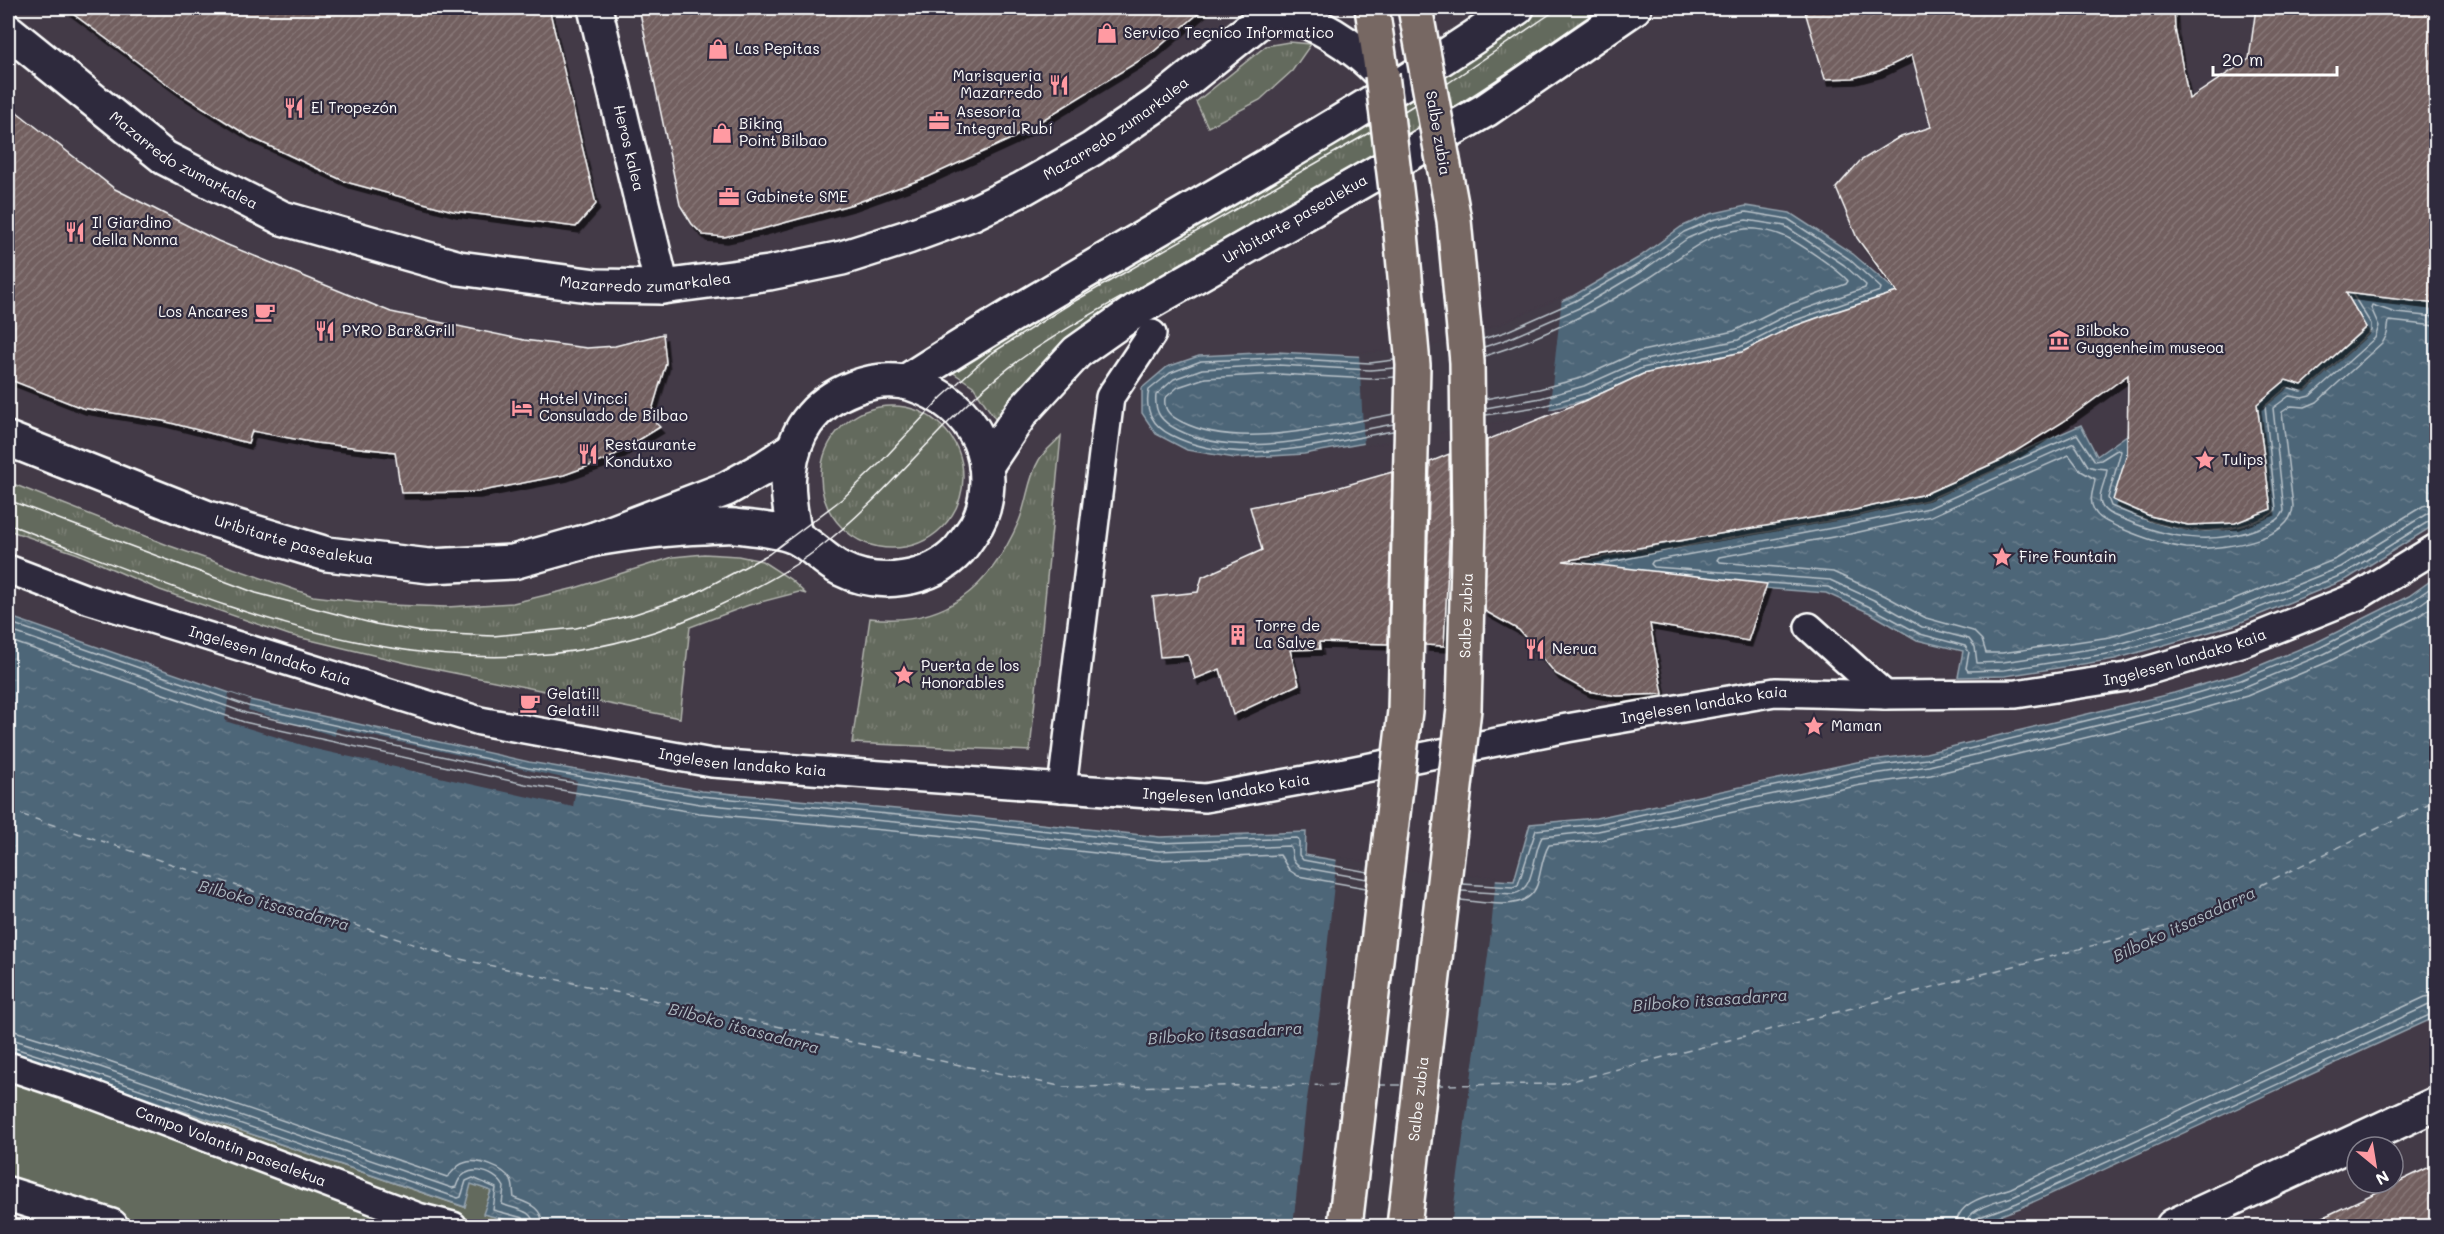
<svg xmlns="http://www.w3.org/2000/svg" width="2444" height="1234" font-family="Mali,sans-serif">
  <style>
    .grass { fill: url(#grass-tufts); stroke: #b2b4ae; stroke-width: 1.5 }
    .park { fill: #646a5d; stroke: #b2b4ae; stroke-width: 1.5 }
    .water { fill: url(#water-ripples); stroke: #95a3ae; stroke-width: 1.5 }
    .pier { fill: #433a47 }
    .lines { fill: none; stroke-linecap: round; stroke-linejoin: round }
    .shore { stroke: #b8c2c9; stroke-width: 1.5 }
    .ferry { stroke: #afbac2; stroke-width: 1.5; stroke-dasharray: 8 6; stroke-linecap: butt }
    .building { fill: url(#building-hatch); stroke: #fff; stroke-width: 1.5; filter: url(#shadow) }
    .pedestrian-casing { stroke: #fff; stroke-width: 32 }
    .minor-casing { stroke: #fff; stroke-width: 38 }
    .secondary-casing { stroke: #fff; stroke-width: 38 }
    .primary-casing { stroke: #fff; stroke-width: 38 }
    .pedestrian { stroke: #2f2a3d; stroke-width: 27 }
    .minor { stroke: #2f2a3d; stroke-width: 33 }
    .secondary { stroke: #2f2a3d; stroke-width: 33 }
    .primary { stroke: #776864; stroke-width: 33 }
    .tram { stroke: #fff; stroke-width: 1.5 }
    .primary-bridge-casing { stroke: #fff; stroke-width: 38; stroke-linecap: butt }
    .primary-bridge { stroke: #776864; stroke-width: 33 }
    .labels { text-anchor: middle; stroke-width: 4.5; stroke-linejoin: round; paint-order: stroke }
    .poi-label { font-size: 15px; fill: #fff; stroke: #2f2a3d; text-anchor: start }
    .street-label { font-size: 15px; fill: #fff; stroke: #2f2a3d }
    .water-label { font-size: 16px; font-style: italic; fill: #afbac2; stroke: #2f2a3d }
  </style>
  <defs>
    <pattern id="grass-tufts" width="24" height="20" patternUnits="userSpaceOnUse" patternTransform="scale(1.5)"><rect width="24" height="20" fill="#646a5d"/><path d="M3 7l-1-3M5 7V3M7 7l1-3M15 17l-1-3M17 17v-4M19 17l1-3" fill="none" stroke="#7b8075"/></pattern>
    <pattern id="water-ripples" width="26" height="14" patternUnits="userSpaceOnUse" patternTransform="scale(1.5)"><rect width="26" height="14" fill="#4e6678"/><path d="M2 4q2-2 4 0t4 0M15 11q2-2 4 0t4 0" fill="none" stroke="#697d8c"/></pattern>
    <pattern id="building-hatch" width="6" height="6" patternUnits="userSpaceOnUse" patternTransform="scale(1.5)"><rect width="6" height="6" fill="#725f5f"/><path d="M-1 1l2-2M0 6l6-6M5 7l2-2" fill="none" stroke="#877777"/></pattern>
    <filter id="shadow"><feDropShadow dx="3.5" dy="6" stdDeviation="0" flood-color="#0009"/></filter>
  </defs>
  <rect width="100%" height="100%" fill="#433a47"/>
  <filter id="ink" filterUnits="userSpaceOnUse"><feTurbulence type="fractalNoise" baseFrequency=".0167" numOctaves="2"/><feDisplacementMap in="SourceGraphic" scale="12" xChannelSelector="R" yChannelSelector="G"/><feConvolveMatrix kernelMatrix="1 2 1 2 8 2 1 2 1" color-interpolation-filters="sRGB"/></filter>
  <g filter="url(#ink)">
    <g class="grass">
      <path d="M1517 8H1628L1138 309 1006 435 973 386 937 362Z"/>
      <path d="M1289 42 1311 44 1292 71 1260 100 1208 127 1196 102 1266 46Z"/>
      <circle cx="892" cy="477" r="71"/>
      <path d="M1061 436 1030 751 852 743 870 618C945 627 990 588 1019 521 1027 502 1028 478 1039 460 1044 451 1054 444 1061 436Z"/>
      <path d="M8 482 170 546 313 596 389 605 447 607 513 603 575 588 673 557 704 554 738 556 762 561 790 579 806 594 799 592 749 605 690 627 680 718 419 666 289 635 160 590 78 554 8 530Z"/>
    </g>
    <path class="park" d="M8 1051 464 1207 471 1183 491 1191 484 1214 531 1226H122L8 1192Z"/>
    <g class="water">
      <path d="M1746 206 1790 213 1853 254 1897 292 1831 313 1789 328 1742 352 1643 374 1589 399 1544 411 1304 454 1235 458 1187 450 1156 434 1142 413V388L1167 367 1199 356 1277 352 1371 357 1422 351 1502 327 1573 296 1638 258 1681 227 1710 214Z"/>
      <path d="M2351 281 2398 299 2436 304V524L2347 579 2234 625 2115 659 2005 676 1958 677 1963 651 1917 640 1870 613 1826 593 1536 571 1700 537 1846 512 1925 494 2081 425 2097 456 2127 435V454L2114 500 2150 516 2188 525 2235 523 2271 508 2257 404 2286 380 2302 385 2366 327 2351 302 2328 284Z"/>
      <path d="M2436 577V1017L2020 1208 1972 1226H531L483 1214 491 1191 471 1184 465 1207 8 1051V616L250 700 529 762 702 791 940 813 1160 837 1306 832 1305 855 1427 876 1514 881 1530 824 1596 818 1857 762 1926 753 2174 693 2239 674 2319 641 2409 596Z"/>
    </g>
    <g class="pier">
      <path d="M1562 297 1549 413 1364 446 1359 353 1422 349 1501 324Z"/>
      <path d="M229 693 250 700 248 710 335 736 336 728 577 781 573 807 315 749 225 721Z"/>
      <path d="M1337 857 1428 873 1496 877 1490 940 1451 1226H1293L1306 1106 1321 1005Z"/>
    </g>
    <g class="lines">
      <g class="shore">
        <path d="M2436 317 2396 313 2372 305 2371 308 2379 326 2375 338 2310 396 2302 398 2289 396 2273 408 2284 511C2280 521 2271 523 2262 527 2214 546 2170 539 2123 519 2115 516 2104 513 2101 504 2097 494 2107 479 2107 469L2095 468 2088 466 2074 443 1929 508 1849 525 1653 561 1651 564 1654 567 1830 580 1876 601 1922 627 1969 639 1975 647 1977 663 2003 662 2112 646 2229 612 2341 567 2428 513 2436 512"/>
        <path d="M2436 326 2389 321 2387 334 2383 342 2317 402 2305 407 2291 406 2282 412 2293 506C2292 543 2214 550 2186 548 2163 545 2141 537 2120 528 2110 523 2099 520 2094 510 2088 499 2094 489 2095 479L2081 471 2069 455 1931 516 1850 534 1719 557 1717 560 1720 562 1833 572 1880 593 1926 618 1973 631 1982 640 1986 653H2002L2110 637 2226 603 2336 559 2423 506 2436 503"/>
        <path d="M1483 339 1505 332 1575 301 1641 263 1684 232 1712 220 1746 212 1788 219 1849 259 1881 288 1880 291 1787 323 1740 347 1642 368 1587 393 1543 406 1486 415"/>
        <path d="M1484 347 1508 339 1579 308 1645 269 1688 238 1714 227 1746 220 1785 226 1844 265 1866 285 1865 288 1785 316 1738 340 1640 361 1584 386 1541 398 1486 408"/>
        <path d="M1485 356C1542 338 1597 310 1649 278 1681 258 1704 233 1745 229 1754 228 1772 231 1781 235 1794 239 1839 270 1848 281L1846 284 1780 308 1734 331 1637 352 1581 378 1539 389 1485 399"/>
        <path d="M1394 414C1333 425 1239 451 1182 422 1172 417 1163 411 1165 398L1178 387 1205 378 1278 374 1370 379 1395 377"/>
        <path d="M1394 424C1329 435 1239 461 1178 430 1162 422 1154 413 1156 395L1174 379 1202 369 1278 365 1370 370 1395 368"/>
        <path d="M1393 431C1324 443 1237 469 1171 435 1153 426 1144 410 1149 390L1170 373 1201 361 1277 358 1370 363 1394 360"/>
        <path d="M1602 564 1702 543 1847 518 1927 500 2077 434 2095 461 2101 460 2117 450 2121 451 2108 498 2111 506C2159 527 2205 541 2256 521 2264 518 2272 516 2276 509L2265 406 2287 387 2300 391 2306 390 2371 331V324L2353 295"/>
        <path d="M1768 583 1828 587 1872 608 1920 634 1965 646 1969 652 1966 668 1968 671 2004 670 2113 653 2231 619 2344 574 2431 520 2436 519"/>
        <path d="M8 622 248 706 528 768 701 796 939 819 1159 843 1297 838 1299 841V855L1303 860 1368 872"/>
        <path d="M8 630 246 713 527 775 700 804 938 826 1159 851 1289 846 1291 848 1293 860 1300 867 1367 879"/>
        <path d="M8 640 244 722 525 784 699 813 937 835 1158 860 1280 855 1289 870 1298 876 1366 888"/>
        <path d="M1462 884 1513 887 1518 885 1536 830 1597 824 1858 768 1927 759 2176 699 2241 680 2321 647 2412 601 2436 584"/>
        <path d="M1461 891 1513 894C1536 891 1532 853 1542 837L1598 831 1860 776 1929 766 2178 706 2244 687 2324 654 2415 608 2436 593"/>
        <path d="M1460 900C1483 902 1527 914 1537 885 1541 873 1542 856 1549 845L1601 840 1861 785 1931 775 2180 715 2247 696 2328 662 2419 616 2436 604"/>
        <path d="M8 1029 83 1052 447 1177C453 1173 456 1165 464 1163 478 1158 504 1168 511 1180 514 1186 513 1193 514 1198 530 1204 542 1207 543 1226"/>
        <path d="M8 1038 80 1060 452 1188 456 1187C463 1161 495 1170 504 1187L502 1204C516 1210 533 1209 534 1226"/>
        <path d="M8 1046 78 1068 458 1198 461 1197 466 1181 473 1178 496 1188 493 1210 523 1218 527 1226"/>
        <path d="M1956 1226C1957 1200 1991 1195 2011 1188L2425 997 2436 995"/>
        <path d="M1965 1226C1967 1207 1999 1202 2015 1196L2429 1005 2436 1004"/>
        <path d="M1973 1226 1977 1218 2017 1203 2436 1012"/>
      </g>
      <g class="ferry">
        <path d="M8 810 455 958 1064 1087 1346 1085"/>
        <path d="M1378 1085H1403"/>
        <path d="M1435 1085 1560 1084 2187 921 2436 800"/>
      </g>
    </g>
    <g class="building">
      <path d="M65 8H549L596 204 576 227 453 211 346 182 250 137 175 90Z"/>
      <path d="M639 8H1205L1152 53 1013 138 928 177 853 204 762 229 724 237 703 235 692 224 680 205Z"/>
      <path d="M1804 8H2174L2175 29 2189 99 2249 59 2256 8H2436V304L2346 293 2366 327 2302 385 2286 380 2257 404 2271 509 2235 523 2188 525 2150 516 2113 500 2127 454 2128 375 2063 422 2003 459 1925 494 1846 512 1563 561 1767 584 1748 641 1650 624 1663 694 1617 696 1587 691 1556 674 1519 630 1485 611 1487 440 1589 399 1643 374 1742 352 1789 328 1831 313 1897 292 1857 238 1836 188 1860 161 1898 138 1931 127 1912 55 1879 71 1853 78 1825 79Z"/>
      <path d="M8 105 115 189 218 241 391 312 524 340 587 348 615 346 663 334 666 363 650 417 660 427 608 459 564 475 477 492 401 493 395 452 316 443 252 431 248 443 163 421 82 408 8 379Z"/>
      <path d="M1449 454 1450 524 1444 646 1425 645 1430 462Z"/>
      <path d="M1392 472 1388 644 1319 642 1320 649 1290 650 1299 684 1233 715 1220 669 1195 679 1188 655 1160 657 1153 597 1198 592 1202 577 1262 550 1250 507 1323 492Z"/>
      <path d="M2436 1164V1227H2302L2373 1194Z"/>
    </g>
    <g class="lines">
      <g class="pedestrian-casing">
        <g id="pedestrian">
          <path id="s1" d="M8 569 84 598 480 721 712 763 1205 798 1310 779 1567 728 1775 692 1885 695 2016 694 2126 677 2244 642 2358 596 2436 548"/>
          <path d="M1809 627 1885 695"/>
          <path d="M1062 788 1110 397 1152 334"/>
          <path id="s2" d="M8 1066 83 1091 418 1217 453 1226"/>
        </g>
      </g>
      <g class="minor-casing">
        <g id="minor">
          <path id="s3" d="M595 8 662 287"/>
          <path d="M1275 9C1318 24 1350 41 1382 75"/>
          <path d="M905 382C1106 252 1321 144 1517 8"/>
          <path id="s4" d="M8 439 208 518 327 554 429 566 513 562 595 539 726 489 764 468 794 448"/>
          <path id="s5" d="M986 466 1022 412 1077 352 1138 309 1486 110 1634 8"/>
          <path d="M595 539C631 533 666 528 703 527 713 527 724 525 735 526 751 528 783 530 797 538 813 546 825 561 841 569 878 588 931 581 959 550 964 544 968 538 972 532 990 508 991 467 979 440 965 411 942 394 912 384 875 373 829 392 807 422 796 437 791 456 789 473 786 493 792 517 795 537"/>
          <path d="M8 1194 111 1226"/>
          <path d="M2173 1226 2436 1104"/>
        </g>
      </g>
      <g class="secondary-casing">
        <g id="secondary">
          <path id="s6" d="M8 31 165 158 282 218 459 268 596 286 662 287 769 273 842 258 908 237 971 214 1022 189 1092 149 1156 105 1276 8"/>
        </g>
      </g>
      <g class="primary-casing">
        <path id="primary" d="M1372 8 1382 75"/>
      </g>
      <use href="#pedestrian" class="pedestrian"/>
      <use href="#minor" class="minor"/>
      <use href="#secondary" class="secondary"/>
      <use href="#primary" class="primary"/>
      <g class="tram">
        <path d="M8 500 256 593 375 624 428 633 493 636 576 628 632 615 692 595 769 554 842 499 879 464 942 397 989 355 1068 305 1367 134 1432 94 1559 8"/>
        <path d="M8 524C237 611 474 723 716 607 752 590 788 572 819 548 894 491 947 410 1025 356 1067 327 1113 302 1158 277 1242 228 1327 181 1411 133 1477 95 1539 51 1601 8"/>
      </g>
      <g class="primary-bridge-casing">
        <g id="primary-bridge">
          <path d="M1345 1226 1405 711 1413 365 1400 222 1382 75"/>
          <path id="s7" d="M1404 1226 1464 709 1469 524 1467 362 1454 220 1415 8"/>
        </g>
      </g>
      <use href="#primary-bridge" class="primary-bridge"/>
    </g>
  </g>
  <defs>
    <g id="shop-bare" transform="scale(1.62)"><path d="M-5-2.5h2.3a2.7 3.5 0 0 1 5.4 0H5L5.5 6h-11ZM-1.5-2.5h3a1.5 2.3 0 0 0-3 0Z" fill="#ff9aa2" stroke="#2f2a3d" stroke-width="2.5" paint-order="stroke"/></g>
    <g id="restaurant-bare" transform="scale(1.62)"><path d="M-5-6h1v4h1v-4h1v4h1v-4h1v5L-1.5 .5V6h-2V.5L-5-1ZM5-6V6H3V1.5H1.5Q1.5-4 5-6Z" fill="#ff9aa2" stroke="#2f2a3d" stroke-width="2.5" paint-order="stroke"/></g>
    <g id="office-bare" transform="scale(1.62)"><path d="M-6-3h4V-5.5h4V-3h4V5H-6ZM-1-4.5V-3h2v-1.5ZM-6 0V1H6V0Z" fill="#ff9aa2" stroke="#2f2a3d" stroke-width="2.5" paint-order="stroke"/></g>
    <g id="cafe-bare" transform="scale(1.62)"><path d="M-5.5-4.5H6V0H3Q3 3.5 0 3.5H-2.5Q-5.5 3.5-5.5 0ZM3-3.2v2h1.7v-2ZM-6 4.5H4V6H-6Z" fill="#ff9aa2" stroke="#2f2a3d" stroke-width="2.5" paint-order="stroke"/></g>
    <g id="museum-bare" transform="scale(1.62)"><path d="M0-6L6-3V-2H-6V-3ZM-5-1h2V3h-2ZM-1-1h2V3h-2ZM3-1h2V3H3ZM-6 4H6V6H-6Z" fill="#ff9aa2" stroke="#2f2a3d" stroke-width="2.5" paint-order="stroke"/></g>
    <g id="hotel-bare" transform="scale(1.62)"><path d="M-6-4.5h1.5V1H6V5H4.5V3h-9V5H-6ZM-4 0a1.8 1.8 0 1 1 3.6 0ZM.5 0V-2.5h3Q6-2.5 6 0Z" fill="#ff9aa2" stroke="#2f2a3d" stroke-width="2.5" paint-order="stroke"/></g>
    <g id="sight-bare" transform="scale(1.62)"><path d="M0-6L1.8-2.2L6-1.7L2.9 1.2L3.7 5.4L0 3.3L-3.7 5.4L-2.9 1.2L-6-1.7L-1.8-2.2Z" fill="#ff9aa2" stroke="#2f2a3d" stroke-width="2.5" paint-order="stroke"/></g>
    <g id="building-bare" transform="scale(1.62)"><path d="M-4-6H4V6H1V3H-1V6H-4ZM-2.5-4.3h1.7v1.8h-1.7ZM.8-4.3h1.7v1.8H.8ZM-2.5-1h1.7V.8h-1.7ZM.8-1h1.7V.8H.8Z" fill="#ff9aa2" stroke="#2f2a3d" stroke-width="2.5" paint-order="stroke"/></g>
  </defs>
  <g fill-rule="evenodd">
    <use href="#shop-bare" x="1107" y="33"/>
    <use href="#shop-bare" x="718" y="49"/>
    <use href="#restaurant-bare" x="1059" y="85"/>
    <use href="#restaurant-bare" x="294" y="108"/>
    <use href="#office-bare" x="939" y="121"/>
    <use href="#shop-bare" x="722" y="133"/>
    <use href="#office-bare" x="729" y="197"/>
    <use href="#restaurant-bare" x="75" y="232"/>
    <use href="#cafe-bare" x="265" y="312"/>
    <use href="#restaurant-bare" x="325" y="331"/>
    <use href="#museum-bare" x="2059" y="340"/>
    <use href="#hotel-bare" x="522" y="408"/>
    <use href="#restaurant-bare" x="588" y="454"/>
    <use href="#sight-bare" x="2205" y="460"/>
    <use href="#sight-bare" x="2002" y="557"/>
    <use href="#building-bare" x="1238" y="635"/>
    <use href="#restaurant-bare" x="1535" y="649"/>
    <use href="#sight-bare" x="904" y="675"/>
    <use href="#cafe-bare" x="530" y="703"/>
    <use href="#sight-bare" x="1814" y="726"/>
  </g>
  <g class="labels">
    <g class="poi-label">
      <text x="1124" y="38">Servico Tecnico Informatico</text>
      <text x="735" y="54">Las Pepitas</text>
      <text x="1042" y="81" text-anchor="end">Marisqueria<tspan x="1042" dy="17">Mazarredo</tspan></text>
      <text x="311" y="113">El Tropezón</text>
      <text x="956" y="117">Asesoría<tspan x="956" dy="17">Integral Rubí</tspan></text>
      <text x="739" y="129">Biking<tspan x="739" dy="17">Point Bilbao</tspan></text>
      <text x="746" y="202">Gabinete SME</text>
      <text x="92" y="228">Il Giardino<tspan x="92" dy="17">della Nonna</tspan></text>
      <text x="248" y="317" text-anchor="end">Los Ancares</text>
      <text x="342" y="336">PYRO Bar&amp;Grill</text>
      <text x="2076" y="336">Bilboko<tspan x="2076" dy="17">Guggenheim museoa</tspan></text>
      <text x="539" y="404">Hotel Vincci<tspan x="539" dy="17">Consulado de Bilbao</tspan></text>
      <text x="605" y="450">Restaurante<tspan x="605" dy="17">Kondutxo</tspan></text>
      <text x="2222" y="465">Tulips</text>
      <text x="2019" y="562">Fire Fountain</text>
      <text x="1255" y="631">Torre de<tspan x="1255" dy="17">La Salve</tspan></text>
      <text x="1552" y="654">Nerua</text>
      <text x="921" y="671">Puerta de los<tspan x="921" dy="17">Honorables</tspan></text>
      <text x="547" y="699">Gelati!!<tspan x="547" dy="17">Gelati!!</tspan></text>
      <text x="1831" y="731">Maman</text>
    </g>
    <g class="street-label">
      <text dy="5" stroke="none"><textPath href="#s6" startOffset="1209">Mazarredo zumarkalea</textPath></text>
      <text transform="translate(1438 133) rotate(80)" y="5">Salbe zubia</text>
      <text dy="5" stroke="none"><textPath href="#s3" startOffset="144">Heros kalea</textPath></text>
      <text dy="5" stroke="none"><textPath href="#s6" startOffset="219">Mazarredo zumarkalea</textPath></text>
      <text dy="5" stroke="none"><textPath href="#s5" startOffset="402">Uribitarte pasealekua</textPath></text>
      <text dy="5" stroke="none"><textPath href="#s6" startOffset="705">Mazarredo zumarkalea</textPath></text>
      <text dy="5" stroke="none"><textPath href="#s4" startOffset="304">Uribitarte pasealekua</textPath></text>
      <text dy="5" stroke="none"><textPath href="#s7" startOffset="614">Salbe zubia</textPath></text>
      <text dy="5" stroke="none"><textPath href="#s1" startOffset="276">Ingelesen landako kaia</textPath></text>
      <text dy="5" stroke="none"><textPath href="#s1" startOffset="2220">Ingelesen landako kaia</textPath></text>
      <text dy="5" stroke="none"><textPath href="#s1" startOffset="1734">Ingelesen landako kaia</textPath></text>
      <text dy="5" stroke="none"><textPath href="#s1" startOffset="762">Ingelesen landako kaia</textPath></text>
      <text dy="5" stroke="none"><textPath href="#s1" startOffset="1248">Ingelesen landako kaia</textPath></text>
      <text dy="5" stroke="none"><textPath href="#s7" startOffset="128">Salbe zubia</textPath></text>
      <text dy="5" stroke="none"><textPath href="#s2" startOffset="237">Campo Volantin pasealekua</textPath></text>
    </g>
    <g class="water-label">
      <text transform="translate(274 905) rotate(15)" y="6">Bilboko itsasadarra</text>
      <text transform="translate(2184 924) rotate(-25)" y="6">Bilboko itsasadarra</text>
      <text transform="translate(1710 1000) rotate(-4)" y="6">Bilboko itsasadarra</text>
      <text transform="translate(744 1028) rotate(15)" y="6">Bilboko itsasadarra</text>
      <text transform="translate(1225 1033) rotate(-4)" y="6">Bilboko itsasadarra</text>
    </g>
  </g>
  <rect width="2444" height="1234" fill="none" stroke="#2f2a3d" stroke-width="30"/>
  <rect x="15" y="15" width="2414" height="1204" fill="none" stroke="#fff" stroke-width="2" filter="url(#ink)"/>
  <g transform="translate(2375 1165) rotate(150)"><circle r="28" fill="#2f2a3d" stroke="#827f8b" stroke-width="1.5"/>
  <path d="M0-4.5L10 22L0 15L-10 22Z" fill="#ff9aa2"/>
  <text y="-9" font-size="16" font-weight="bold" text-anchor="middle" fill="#ffffff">N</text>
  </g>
  <path d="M2213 66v9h124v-9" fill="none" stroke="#ffffff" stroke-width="3"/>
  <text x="2222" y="66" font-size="18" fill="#ffffff" stroke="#2f2a3d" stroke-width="4.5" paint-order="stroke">20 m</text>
</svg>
